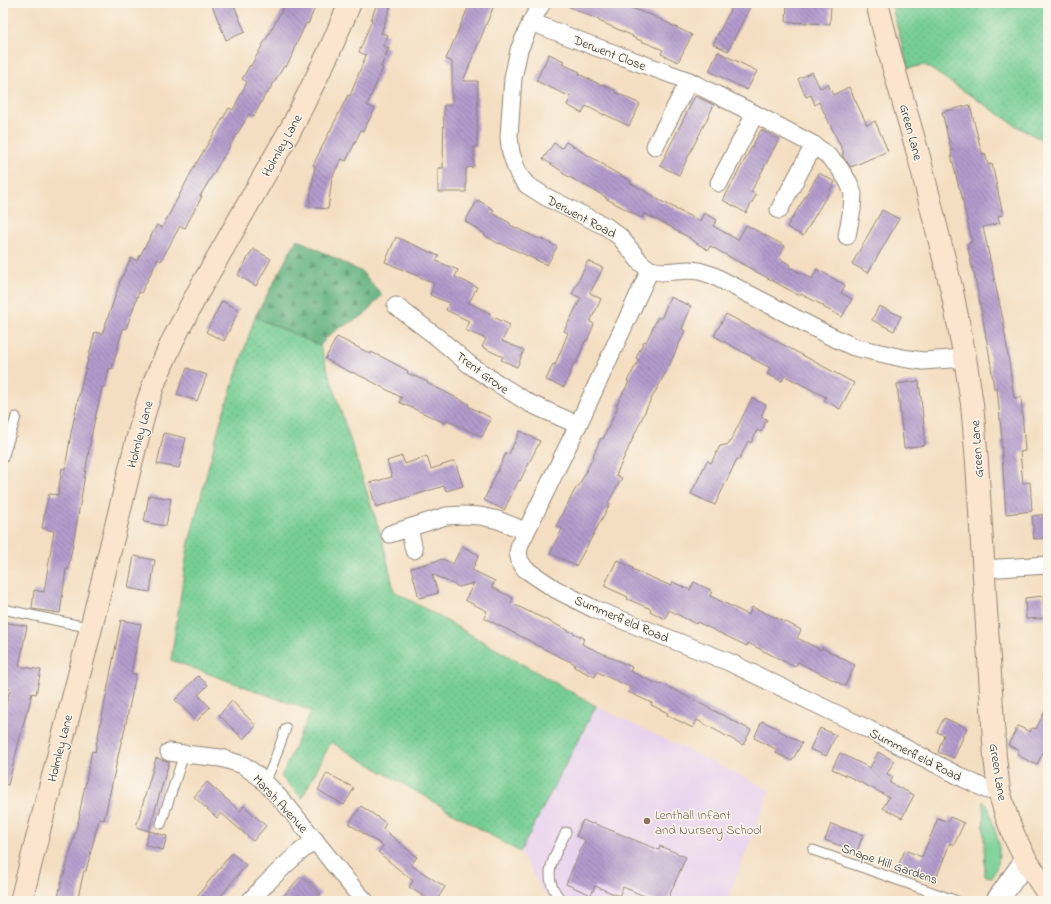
<svg xmlns="http://www.w3.org/2000/svg" width="1051" height="904" font-family="'Indie Flower',sans-serif">
  <style>
    .built { fill: #e8d2ee }
    .green { fill: #76ce94; stroke: #507c60 }
    .forest { fill: url(#forest-firs); stroke: #466e54 }
    .park { fill: url(#park-dots); stroke: #507c60 }
    .building { fill: url(#building-back-hatch) }
    .lines { fill: none; stroke-linecap: round; stroke-linejoin: round }
    .service-casing { stroke: #908476; stroke-width: 11 }
    .minor-casing { stroke: #908476; stroke-width: 19 }
    .tertiary-casing { stroke: #908476; stroke-width: 24 }
    .secondary-casing { stroke: #908476; stroke-width: 24 }
    .service { stroke: #fff; stroke-width: 9 }
    .minor { stroke: #fff; stroke-width: 17 }
    .tertiary { stroke: #fff; stroke-width: 22 }
    .secondary { stroke: #fce5cf; stroke-width: 22 }
    .education-dot { fill: #8d6e63; stroke: #fbf7ec; stroke-width: 1.5 }
    .labels { text-anchor: middle; stroke-width: 3; stroke-linejoin: round; paint-order: stroke }
    .street-label { font-size: 13px; fill: #2b2b2b; stroke: #fbf7ec }
    .education-label { font-size: 13px; fill: #785e54; stroke: #fbf7ec; text-anchor: start }
  </style>
  <defs>
    <pattern id="forest-firs" width="22" height="20" patternUnits="userSpaceOnUse"><rect width="22" height="20" fill="#60b17e"/><path d="M5 1l3.5 6h-7zM16 11l3.5 6h-7z" fill="#4f9067"/></pattern>
    <pattern id="park-dots" width="8" height="8" patternUnits="userSpaceOnUse"><rect width="8" height="8" fill="#76ce94"/><path d="M2 2h.1M6 6h.1" fill="none" stroke="#66b180" stroke-width="1.8" stroke-linecap="round"/></pattern>
    <pattern id="building-back-hatch" width="6" height="6" patternUnits="userSpaceOnUse"><rect width="6" height="6" fill="#b39bcc"/><path d="M-1 5l2 2M0 0l6 6M5-1l2 2" fill="none" stroke="#927fa6"/></pattern>
  </defs>
  <rect width="100%" height="100%" fill="#fbf7ec"/>
  <filter id="ink" filterUnits="userSpaceOnUse"><feTurbulence type="fractalNoise" baseFrequency=".025" numOctaves="2"/><feDisplacementMap in="SourceGraphic" scale="8" xChannelSelector="R" yChannelSelector="G"/><feConvolveMatrix kernelMatrix="1 2 1 2 8 2 1 2 1" color-interpolation-filters="sRGB"/></filter>
  <filter id="wash" filterUnits="userSpaceOnUse"><feTurbulence type="fractalNoise" baseFrequency=".012" numOctaves="4" result="noise"/><feDisplacementMap in="SourceGraphic" scale="16" xChannelSelector="R" yChannelSelector="G"/><feGaussianBlur stdDeviation="0.9" result="paint"/><feColorMatrix in="noise" values="0 0 0 0 0 0 0 0 0 0 0 0 0 0 0 0 0 1.4 0 .05"/><feComposite in="paint" operator="in"/></filter>
  <g filter="url(#wash)">
    <rect width="100%" height="100%" fill="#f4dec1"/>
    <path class="built" d="M596 706 770 790 727 901H553L541 889 520 852Z"/>
    <path class="green" d="M983 801 988 806 999 844V854L998 864 992 877 985 876Z"/>
    <path class="forest" d="M297 239 362 272 382 295 364 315 336 330 326 338 320 346 255 317Z"/>
    <g class="park">
      <path d="M891 3H1048V143L1021 129 925 65 908 68Z"/>
      <path d="M255 317 320 346 383 542 394 591 596 706 520 852 331 742 302 798 281 777 311 711 171 660 188 546 220 423Z"/>
    </g>
    <g id="blocks">
      <g class="building">
        <path d="M211 3H233L245 32 226 40Z"/>
        <path d="M286 3H317L308 24 306 23 294 49 295 50 286 67 284 66 267 94 266 93 254 116 249 114 200 196H202L185 228 180 226 161 261 158 259 141 293 139 292 126 329 123 328 112 369 109 368 105 387H102L91 437 81 499 68 570 66 569 60 613 32 609 34 590 44 592 54 531 42 528 45 511 49 494 58 495 62 468 65 469 71 433 79 395 95 332 102 334 120 283H119L131 258 137 261 157 225 162 228 193 169 229 108 233 110 247 82 242 79 250 65 251 66Z"/>
        <path d="M377 3H392L381 33 388 35 383 46 389 48 381 67 383 68 367 105 375 109 363 131 361 130 346 161 341 159 332 178 328 209 309 207 315 166 313 165 348 95 350 96 366 55 359 52 372 20H371Z"/>
        <path d="M470 3H495L463 81H478L477 147H474V167L466 168V192H438V168H443L444 105H452V62L446 59Z"/>
        <path d="M561 3H619L647 14V13L692 35 678 62 661 54 663 50 632 37 633 36 599 21V20Z"/>
        <path d="M734 3H752L728 51 713 44Z"/>
        <path d="M787 3H831L830 24 786 22Z"/>
        <path d="M718 52 757 71 747 90 709 71Z"/>
        <path d="M549 54 564 61 562 64 580 72 579 74 601 85 602 84 616 91 615 92 640 104 629 126 604 114V115L586 106 582 113 567 105 571 97 536 81Z"/>
        <path d="M812 72 820 88 828 84 833 95 849 87 867 125 875 121 888 151 851 167 843 157 842 154 844 153 819 102 815 105 811 95 806 97 798 79Z"/>
        <path d="M695 96 714 105 679 175 660 166Z"/>
        <path d="M970 105 982 154 985 153 988 165 992 164 1003 215 998 216 1000 223 983 227 1005 329H1004L1007 348 1014 398 1021 397 1025 451 1020 452 1023 483 1030 482 1032 511 1006 514 1001 440H1002L997 388 994 389 990 359 983 320 974 272H973L967 244 972 242 960 188H959L951 154H952L942 112Z"/>
        <path d="M761 130 779 139 751 192 756 195 746 213 723 200Z"/>
        <path d="M566 142 606 166V167L631 181 630 183 654 196 653 197 675 208V209L700 221 704 213 717 220 713 226 738 240 746 225 785 246 779 258 790 265 789 267 812 279 817 269 845 285 841 293 852 299 842 317 823 307 824 306 801 294 800 296 710 246 708 250 690 239V238L673 229V228L644 213 642 218 605 198 606 197 562 173 563 172 543 159 554 143 562 148Z"/>
        <path d="M819 173 835 182 803 236 787 227Z"/>
        <path d="M478 200 494 210 492 213 510 223V225L539 239 540 238 557 247 547 265 500 243 499 244 484 235 485 234 465 221Z"/>
        <path d="M882 210 899 219 868 273 852 264Z"/>
        <path d="M396 237 439 256 436 261 458 270 455 277 477 287 469 303 490 313 489 315 510 325 502 341 524 350 517 367 501 360 503 357 482 347 486 339 465 330 469 321 446 310 449 303 430 295 434 283 385 262Z"/>
        <path d="M253 249 271 259 256 286 238 275Z"/>
        <path d="M588 261 603 268 590 293 601 299 590 322 594 324 587 341H585L576 364 574 363 564 387 546 380 553 364 555 365 568 333 564 331 581 298 572 294Z"/>
        <path d="M670 297 691 306 682 329 685 331 666 372 649 403 616 475 622 478 608 503 610 504 576 566 550 553 562 529 556 526 577 486 578 487 594 456H593L601 438 603 439 618 407 616 406 629 382 627 381 639 360 636 358 644 341 646 342 658 317 661 319Z"/>
        <path d="M222 301 239 310 224 341 206 332Z"/>
        <path d="M879 306 901 316 894 331 872 320Z"/>
        <path d="M726 314 854 383 840 409 824 400 826 397 785 376 782 381 767 374 770 368 751 358 752 357 714 336Z"/>
        <path d="M337 337 371 354V352L386 359 408 371 407 373 428 382 427 383 469 404 468 406 491 418 482 437 447 420 445 423 399 402 402 398 369 380 352 372V373L325 359Z"/>
        <path d="M187 368 207 375 197 401 177 394Z"/>
        <path d="M919 381 925 434 924 435 925 445 904 448 897 384Z"/>
        <path d="M752 398 766 405 761 417 767 419 761 432 757 430 751 443 748 441 739 460 737 459 715 505 691 494 707 461 711 463 720 446 729 444Z"/>
        <path d="M520 431 540 441 520 481 519 480 504 510 484 500 506 453 509 454Z"/>
        <path d="M164 433 186 438 179 468 157 464Z"/>
        <path d="M402 456 405 464 427 456 431 469 455 461 463 486 446 491 444 486 376 507 369 483 392 477 387 461Z"/>
        <path d="M149 495 171 499 166 526 144 522Z"/>
        <path d="M1048 514V538L1034 539 1032 516Z"/>
        <path d="M462 546 479 555 472 570 495 581 492 587 513 598 511 603 584 638 582 644 632 667 630 671 660 685 661 683 751 730 743 745 697 720 693 728 667 715 668 713 651 705 652 703 628 692 630 687 597 672 595 677 574 667 575 664 534 644V643L484 618 487 611 465 600 474 583 459 587 432 574 438 593 419 598 411 568 443 559 453 564Z"/>
        <path d="M134 556 155 560 150 592 128 588Z"/>
        <path d="M617 560 633 568 632 569 671 586 673 582 690 590 694 582 712 591 710 596 749 615 752 607 792 625 801 630 797 638 821 650 822 648 855 665 845 686 798 662 795 667 748 643 747 646 697 622 696 624 669 610 665 619 650 611 651 609 627 599 628 597 604 586Z"/>
        <path d="M1043 596 1045 618 1026 619 1025 598Z"/>
        <path d="M121 620 141 624 131 673 136 674 123 738H122L104 820 99 819 86 871H84L77 901H57L63 875H64L80 815H79L92 751 95 752Z"/>
        <path d="M3 622 27 626 19 666 41 670 36 694 32 693 28 710H27L8 785 3 784V717L10 689 3 687Z"/>
        <path d="M198 676 208 685 198 695 210 707 197 721 175 700Z"/>
        <path d="M232 701 256 726 243 739 219 715Z"/>
        <path d="M1048 705V742L1037 765 1017 755 1019 750 1008 745 1018 726 1030 732 1032 728 1036 729Z"/>
        <path d="M944 718 967 728 954 758 938 752 944 735 937 732Z"/>
        <path d="M762 721 779 729 778 730 802 743 792 761 776 753 778 750 754 738Z"/>
        <path d="M820 728 836 735 826 756 810 749Z"/>
        <path d="M878 752 894 761 887 774 893 777 890 783 914 795 902 818 883 808 889 797 852 778 832 769 840 753 870 768Z"/>
        <path d="M156 758 169 762 149 831 136 827Z"/>
        <path d="M327 773 354 788 344 805 318 790Z"/>
        <path d="M207 782 240 811 244 806 266 826 253 841 221 813 217 818 194 797Z"/>
        <path d="M361 806 386 823 383 829 417 857 411 865 445 887 436 901H431L409 887 413 881 378 852 383 846 349 824Z"/>
        <path d="M950 817 964 823 954 845 950 843 935 881 898 866 905 850 922 857 938 818 948 822Z"/>
        <path d="M583 820 592 824 593 823 659 850 660 846 686 857 667 901H656L623 887 619 896 595 886 591 895 566 884 585 840 576 836Z"/>
        <path d="M831 824 863 835 857 852 825 840Z"/>
        <path d="M149 831 167 836 163 850 145 845Z"/>
        <path d="M232 853 246 865 217 901H193Z"/>
        <path d="M301 876 321 894 315 901H279Z"/>
      </g>
    </g>
  </g>
  <g filter="url(#ink)">
    <use href="#blocks" fill-opacity="0" stroke="#908476" stroke-width="1"/>
    <g class="lines">
      <g class="service-casing">
        <g id="service">
          <path d="M3 458 16 417"/>
          <path d="M3 609 91 628"/>
          <path d="M265 782 273 764 286 728"/>
          <path d="M161 824 184 754"/>
          <path d="M813 850 957 901"/>
          <path d="M562 901C539 876 554 858 566 832"/>
        </g>
      </g>
      <g class="minor-casing">
        <g id="minor">
          <path d="M542 3 531 22 519 50 513 78 509 137 511 153 515 165 519 175 527 185 546 197 607 227 620 237 641 263 650 270 662 272 689 270 699 271 712 275 828 335 854 347 902 358 923 361 965 358"/>
          <path d="M531 22 588 44 689 81 755 114 814 145 826 154 838 166 849 183 853 194 852 209 847 236"/>
          <path d="M655 146 689 81"/>
          <path d="M719 183 755 114"/>
          <path d="M779 210 814 145"/>
          <path d="M650 270 578 425 520 544 518 553 520 561 525 569 555 589 594 609 729 662 870 730 965 779 988 790 999 791"/>
          <path d="M396 306 437 337 470 365 497 383 529 403 578 425"/>
          <path d="M409 528 414 550"/>
          <path d="M390 534 446 516 463 515 480 516 498 520 525 531"/>
          <path d="M983 569 1048 565"/>
          <path d="M169 752 184 754 221 758 243 765 261 778 288 807 353 888 365 901"/>
          <path d="M250 901C270 879 291 858 315 840"/>
        </g>
      </g>
      <g class="tertiary-casing">
        <path id="tertiary" d="M997 901 1026 860"/>
      </g>
      <g class="secondary-casing">
        <g id="secondary">
          <path d="M877 3 892 62 919 157 952 291 965 358 972 404 977 462 995 757 999 791 1007 818 1015 838 1026 860 1048 894"/>
          <path d="M21 901 91 628 135 448 146 407 156 378 173 340 198 292 293 125 329 52 350 3"/>
        </g>
      </g>
      <use href="#service" class="service"/>
      <use href="#minor" class="minor"/>
      <use href="#tertiary" class="tertiary"/>
      <use href="#secondary" class="secondary"/>
    </g>
  </g>
  <circle class="education-dot" cx="647" cy="821" r="4"/>
  <g class="labels">
    <g class="street-label">
      <text transform="translate(610 52) rotate(21)" y="5">Derwent Close</text>
      <text transform="translate(912 132) rotate(75)" y="5">Green Lane</text>
      <text transform="translate(281 145) rotate(-61)" y="5">Holmley Lane</text>
      <text transform="translate(582 216) rotate(28)" y="5">Derwent Road</text>
      <text transform="translate(483 372) rotate(36)" y="5">Trent Grove</text>
      <text transform="translate(139 434) rotate(-75)" y="5">Holmley Lane</text>
      <text transform="translate(976 449) rotate(-94)" y="5">Green Lane</text>
      <text transform="translate(622 618) rotate(23)" y="5">Summerfield Road</text>
      <text transform="translate(59 748) rotate(-76)" y="5">Holmley Lane</text>
      <text transform="translate(916 754) rotate(27)" y="5">Summerfield Road</text>
      <text transform="translate(999 772) rotate(81)" y="5">Green Lane</text>
      <text transform="translate(281 803) rotate(47)" y="5">Marsh Avenue</text>
      <text transform="translate(890 863) rotate(19)" y="5">Snape Hill Gardens</text>
    </g>
    <g class="education-label">
      <text x="655" y="819">Lenthall Infant<tspan x="655" dy="15">and Nursery School</tspan></text>
    </g>
  </g>
  <rect width="1051" height="904" fill="none" stroke="#fbf7ec" stroke-width="16"/>
</svg>
